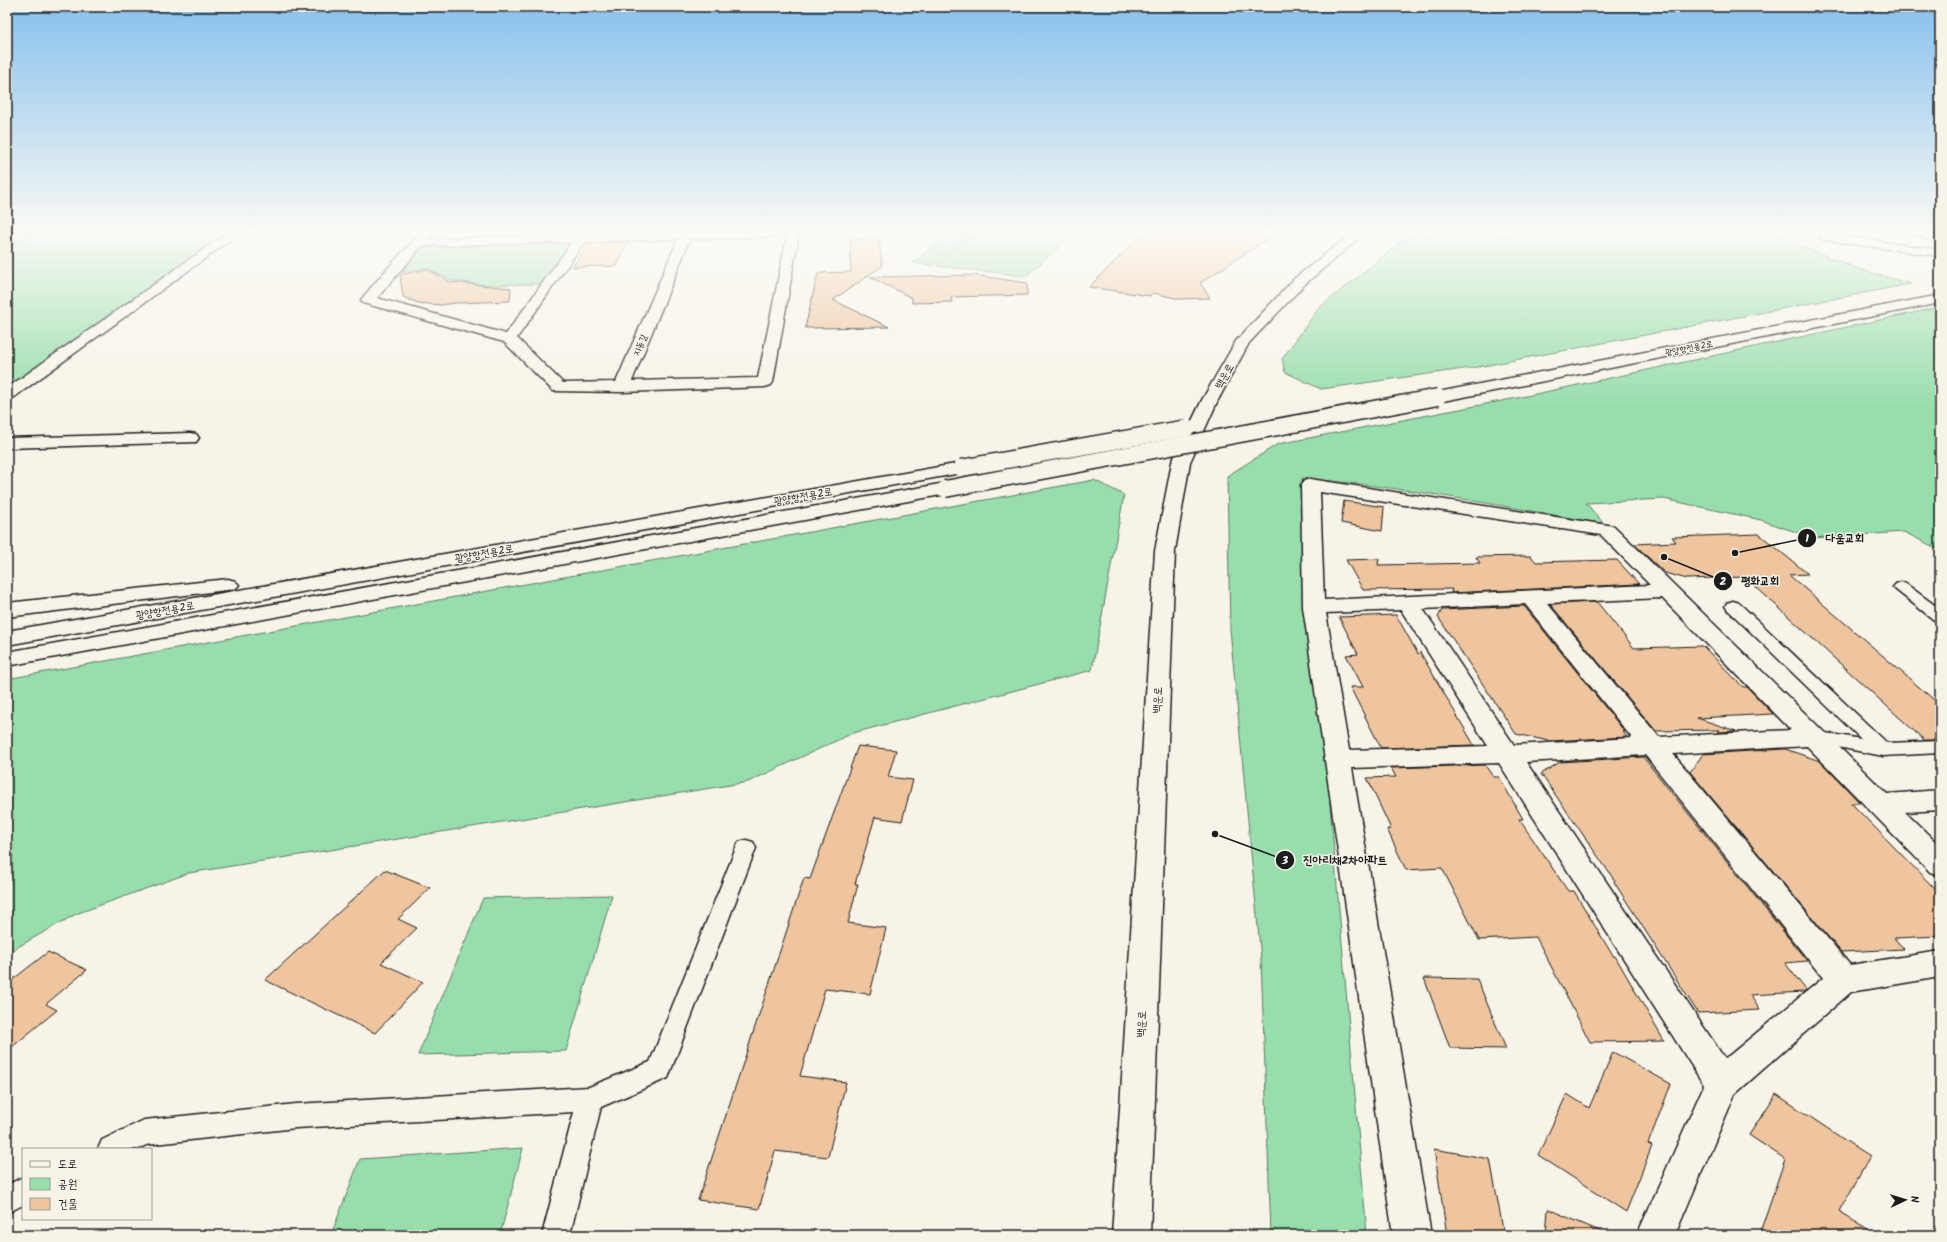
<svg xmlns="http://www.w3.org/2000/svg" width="1947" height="1242" font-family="Kalam,'Poor Story',sans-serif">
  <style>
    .green { fill: #97deac; stroke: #5a7d64 }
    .building { fill: #eec59e; stroke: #1c1c1c }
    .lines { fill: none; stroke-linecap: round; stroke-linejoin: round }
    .lane-casing { stroke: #1c1c1c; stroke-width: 3 }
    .street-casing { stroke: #1c1c1c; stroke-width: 3 }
    .secondary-casing { stroke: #1c1c1c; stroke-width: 3 }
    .highway-casing { stroke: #1c1c1c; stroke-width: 3 }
    .lane { fill: #f7f3e8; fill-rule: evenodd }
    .street { fill: #f7f3e8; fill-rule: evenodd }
    .secondary { fill: #f7f3e8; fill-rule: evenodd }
    .highway { fill: #f7f3e8; fill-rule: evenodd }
    .highway-bridge-casing { stroke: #1c1c1c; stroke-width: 19; stroke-linecap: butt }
    .highway-bridge { stroke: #f7f3e8; stroke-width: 16 }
    .labels { text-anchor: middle; stroke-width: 3; stroke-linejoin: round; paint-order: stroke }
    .far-street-label { font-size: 9px; fill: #1c1c1c; stroke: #f7f3e8 }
    .street-label { font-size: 11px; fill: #1c1c1c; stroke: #f7f3e8 }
    .leader { fill: none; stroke: #1c1c1c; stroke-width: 1.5 }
    .callout-dot { fill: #1c1c1c; stroke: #f7f3e8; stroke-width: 1.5 }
    .mark-label { font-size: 12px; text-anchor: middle; font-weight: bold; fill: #fff }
    .callout-label { font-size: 12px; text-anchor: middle; font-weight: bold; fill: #1c1c1c; stroke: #f7f3e8; stroke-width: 3; stroke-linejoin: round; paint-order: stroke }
  </style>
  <rect width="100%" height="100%" fill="#f7f3e8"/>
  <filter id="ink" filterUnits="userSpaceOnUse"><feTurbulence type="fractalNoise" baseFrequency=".025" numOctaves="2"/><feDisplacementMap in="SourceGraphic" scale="8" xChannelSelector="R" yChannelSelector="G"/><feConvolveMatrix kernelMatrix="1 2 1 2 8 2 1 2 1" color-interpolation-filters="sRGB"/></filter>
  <g filter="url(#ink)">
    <g class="green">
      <path d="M37 233H229L7 387V249Z"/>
      <path d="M950 233H973L933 266 913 263Z"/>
      <path d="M976 233H1076L1026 276 937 266Z"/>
      <path d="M1411 234 1783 233 1788 241 1856 268 1911 284 1478 367 1321 389 1285 372 1282 359 1319 308Z"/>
      <path d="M571 242 545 284 480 285 451 280 426 268 399 273 423 247Z"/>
      <path d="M1940 307V550L1904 532 1813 538 1761 520 1664 499 1586 503 1604 524C1504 506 1404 487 1302 478L1367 1235H1271L1261 959 1230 629 1227 476 1278 444 1517 398Z"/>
      <path d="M1094 480 1124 495 1092 670 853 733 748 782 189 873 76 914 7 953V679Z"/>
      <path d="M612 895 566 1051 418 1055 483 898Z"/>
      <path d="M523 1148 500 1235H331L360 1159Z"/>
    </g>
    <g class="building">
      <path d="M1143 234H1275L1200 283 1210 298 1180 299 1153 293 1150 296 1089 287Z"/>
      <path d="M879 238 882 266 833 300 889 327 805 328 818 273 851 272 850 239Z"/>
      <path d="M629 242 617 266 572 267 589 243Z"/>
      <path d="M427 269 450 282 511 288 510 301 455 303 440 305 418 303 403 297 400 275Z"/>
      <path d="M974 275 1027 283V295L951 297 952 302 912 303V298L870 277Z"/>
      <path d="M1344 501 1384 507 1382 531 1341 523Z"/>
      <path d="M1759 534 1808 574 1789 575 1940 705V740H1924L1745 577 1687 579 1665 573 1634 544 1676 542 1672 537Z"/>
      <path d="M1531 556 1536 562 1617 560 1639 584 1451 593 1452 589 1363 590 1346 560 1379 559 1378 565 1480 563 1476 557Z"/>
      <path d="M1597 602 1634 648 1703 646 1743 687H1747L1773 714 1697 718 1736 731 1718 732 1720 730 1656 731 1550 604Z"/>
      <path d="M1524 606 1625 732H1623L1627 737 1549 741 1516 734 1438 617 1442 610Z"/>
      <path d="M1396 615 1418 654 1420 652 1474 745 1381 748 1350 687H1363L1346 655 1358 654 1339 617Z"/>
      <path d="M858 746 896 750 888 777 913 780 902 821 875 817 855 884H858L848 923 886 928 870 994 825 989 800 1076 846 1082 828 1157 775 1151 759 1209 698 1200 804 878 810 879Z"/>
      <path d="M1785 749 1820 761 1860 803H1851L1940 894V936L1894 938 1904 949 1841 952 1690 772 1703 754Z"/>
      <path d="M1643 757 1807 961 1785 963 1806 990 1803 992 1750 995 1760 1010 1698 1013 1614 882 1615 881 1541 774 1560 762Z"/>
      <path d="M1485 765 1493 777H1499L1523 819H1519L1568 891H1574L1613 956H1615L1664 1041 1590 1042 1536 937 1479 940 1442 868 1406 870 1387 829H1391L1367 778 1396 777 1391 768Z"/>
      <path d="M385 870 430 888 398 919 417 928 381 963 423 982 375 1033 265 980Z"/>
      <path d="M48 952 87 970 46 1004 57 1010 7 1051V984Z"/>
      <path d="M1424 978 1477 979 1506 1049 1450 1048Z"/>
      <path d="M1613 1052 1671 1084 1648 1144 1652 1146 1626 1212 1538 1155 1567 1094 1589 1108Z"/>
      <path d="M1776 1094 1870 1157 1839 1212 1877 1235H1759L1785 1159 1749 1135Z"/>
      <path d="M1434 1149 1490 1159 1504 1235H1447Z"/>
      <path d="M1548 1209 1609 1235H1546Z"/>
    </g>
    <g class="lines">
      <g class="lane-casing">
        <g id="lane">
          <path d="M1820 233 1940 250V256L1824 240 1821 239Z"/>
          <path d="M1911 233H1925L1940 238V244Z"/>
          <path d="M1901 582 1906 584 1940 609V622L1934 620 1896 590 1893 587 1896 584Z"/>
          <path d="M1733 601 1739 603 1887 743 1940 741V753L1883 756 1808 741 1805 737 1808 733 1814 731 1861 739 1727 609 1725 606 1727 603Z"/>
          <path d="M746 840 753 842 756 848 671 1070 668 1078 601 1107 570 1235H542L574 1112 296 1128 146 1145 139 1149H98L102 1140 144 1120 296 1104 589 1087 650 1062 736 848 739 842Z"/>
          <path d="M23 1177V1205L7 1213V1185Z"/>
        </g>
      </g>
      <g class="street-casing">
        <g id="street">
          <path d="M227 233H240L13 398 7 400V388Z"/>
          <path d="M421 233H433L429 239 636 233H799L773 382 771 385 765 387 622 392 553 391 504 342 363 303 361 300 363 297 387 269ZM787 236 758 378 632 381 690 239ZM678 239 616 382 563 383 517 338 584 242ZM572 242 506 334 377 298 422 246Z"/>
          <path d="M190 433 196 434 199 438 196 442 7 448V438Z"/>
          <path d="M1310 479 1614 526 1887 794 1940 790V810L1905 812 1940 846V875L1930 872 1807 746 1673 754 1850 965 1940 951V977L1851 992 1735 1094 1675 1235H1637L1704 1085 1499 763 1352 768 1431 1235H1393L1303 607 1301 485 1304 481ZM1320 492 1601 535 1650 585 1324 600ZM1662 598 1791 730 1659 737 1547 603ZM1525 604 1632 738 1514 745 1423 609ZM1401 610 1488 746 1349 750 1326 613ZM1645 755 1823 978 1725 1059 1526 762Z"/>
        </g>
      </g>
      <g class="secondary-casing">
        <g id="secondary">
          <path d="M14 233H29L7 246V237Z"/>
          <path d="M1352 233H1365L1305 284 1249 343 1218 400 1190 462 1175 551 1150 1235H1112L1155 551 1172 462 1202 400 1236 341 1295 278Z"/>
        </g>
      </g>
      <g class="highway-casing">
        <g id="highway">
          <path d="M1940 295V303L1438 402 1432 400 1430 397 1432 394 1438 392Z"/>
          <path d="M961 463 967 464 970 468 967 472 7 645V631Z"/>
          <path d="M945 483 952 485 954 489 952 493 7 666V652Z"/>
          <path d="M228 579 235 581 239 585 235 589 7 617V603Z"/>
        </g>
      </g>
      <use href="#lane" class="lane"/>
      <use href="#street" class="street"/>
      <use href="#secondary" class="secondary"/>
      <use href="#highway" class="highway"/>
      <g class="highway-bridge-casing">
        <g id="highway-bridge">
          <path d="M961 468 1187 428"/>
          <path d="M945 489 1438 397"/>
        </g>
      </g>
      <use href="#highway-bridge" class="highway-bridge"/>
    </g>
  </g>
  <linearGradient id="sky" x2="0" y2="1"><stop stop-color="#86c0ed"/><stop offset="0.57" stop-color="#fbfaf5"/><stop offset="1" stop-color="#fbfaf5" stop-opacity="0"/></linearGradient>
  <rect width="1947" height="407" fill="url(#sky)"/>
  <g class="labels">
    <g class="far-street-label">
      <text transform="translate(640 345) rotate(-67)" y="3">지동길</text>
      <text transform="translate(1689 348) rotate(-11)" y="3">광양항전용2로</text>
    </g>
    <g class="street-label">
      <text transform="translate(1224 376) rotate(-61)" y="4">백운로</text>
      <text transform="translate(803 496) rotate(-10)" y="4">광양항전용2로</text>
      <text transform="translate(484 553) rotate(-10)" y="4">광양항전용2로</text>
      <text transform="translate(165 610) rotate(-10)" y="4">광양항전용2로</text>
      <text transform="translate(1157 700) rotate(-87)" y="4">백운로</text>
      <text transform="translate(1141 1024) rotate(-87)" y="4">백운로</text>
    </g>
  </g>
  <path class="leader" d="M1735 553L1807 538M1664 557L1723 581M1215 834L1285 860"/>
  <g class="callout-dot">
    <circle cx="1735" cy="553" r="4"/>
    <circle cx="1664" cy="557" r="4"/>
    <circle cx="1215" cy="834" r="4"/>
    <circle cx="1807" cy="538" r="10"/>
    <circle cx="1723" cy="581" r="10"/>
    <circle cx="1285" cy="860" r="10"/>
  </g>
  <g class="mark-label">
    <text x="1807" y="542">1</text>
    <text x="1723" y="585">2</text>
    <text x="1285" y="864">3</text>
  </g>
  <g class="callout-label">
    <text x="1845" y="542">다움교회</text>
    <text x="1760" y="585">평화교회</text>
    <text x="1345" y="864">진아리채2차아파트</text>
  </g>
  <rect width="1947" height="1242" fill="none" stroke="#f7f3e8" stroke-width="24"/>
  <rect x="12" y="12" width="1923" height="1218" fill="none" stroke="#1c1c1c" stroke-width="1.5" filter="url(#ink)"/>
  <rect x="22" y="1148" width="130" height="72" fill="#f7f3e8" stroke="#9f9d96"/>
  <rect x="30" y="1161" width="20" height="6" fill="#f7f3e8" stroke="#9f9d96"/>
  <text x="58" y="1168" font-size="12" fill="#1c1c1c">도로</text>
  <rect x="30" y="1178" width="20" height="12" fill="#97deac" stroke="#9f9d96"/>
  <text x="58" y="1188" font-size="12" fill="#1c1c1c">공원</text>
  <rect x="30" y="1198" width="20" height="12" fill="#eec59e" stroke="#9f9d96"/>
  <text x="58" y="1208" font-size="12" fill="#1c1c1c">건물</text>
  <g transform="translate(1905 1200) rotate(86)" stroke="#f7f3e8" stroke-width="3" paint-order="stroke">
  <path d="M0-3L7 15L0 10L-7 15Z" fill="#1c1c1c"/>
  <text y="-6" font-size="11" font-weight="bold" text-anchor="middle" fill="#1c1c1c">N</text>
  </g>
</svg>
